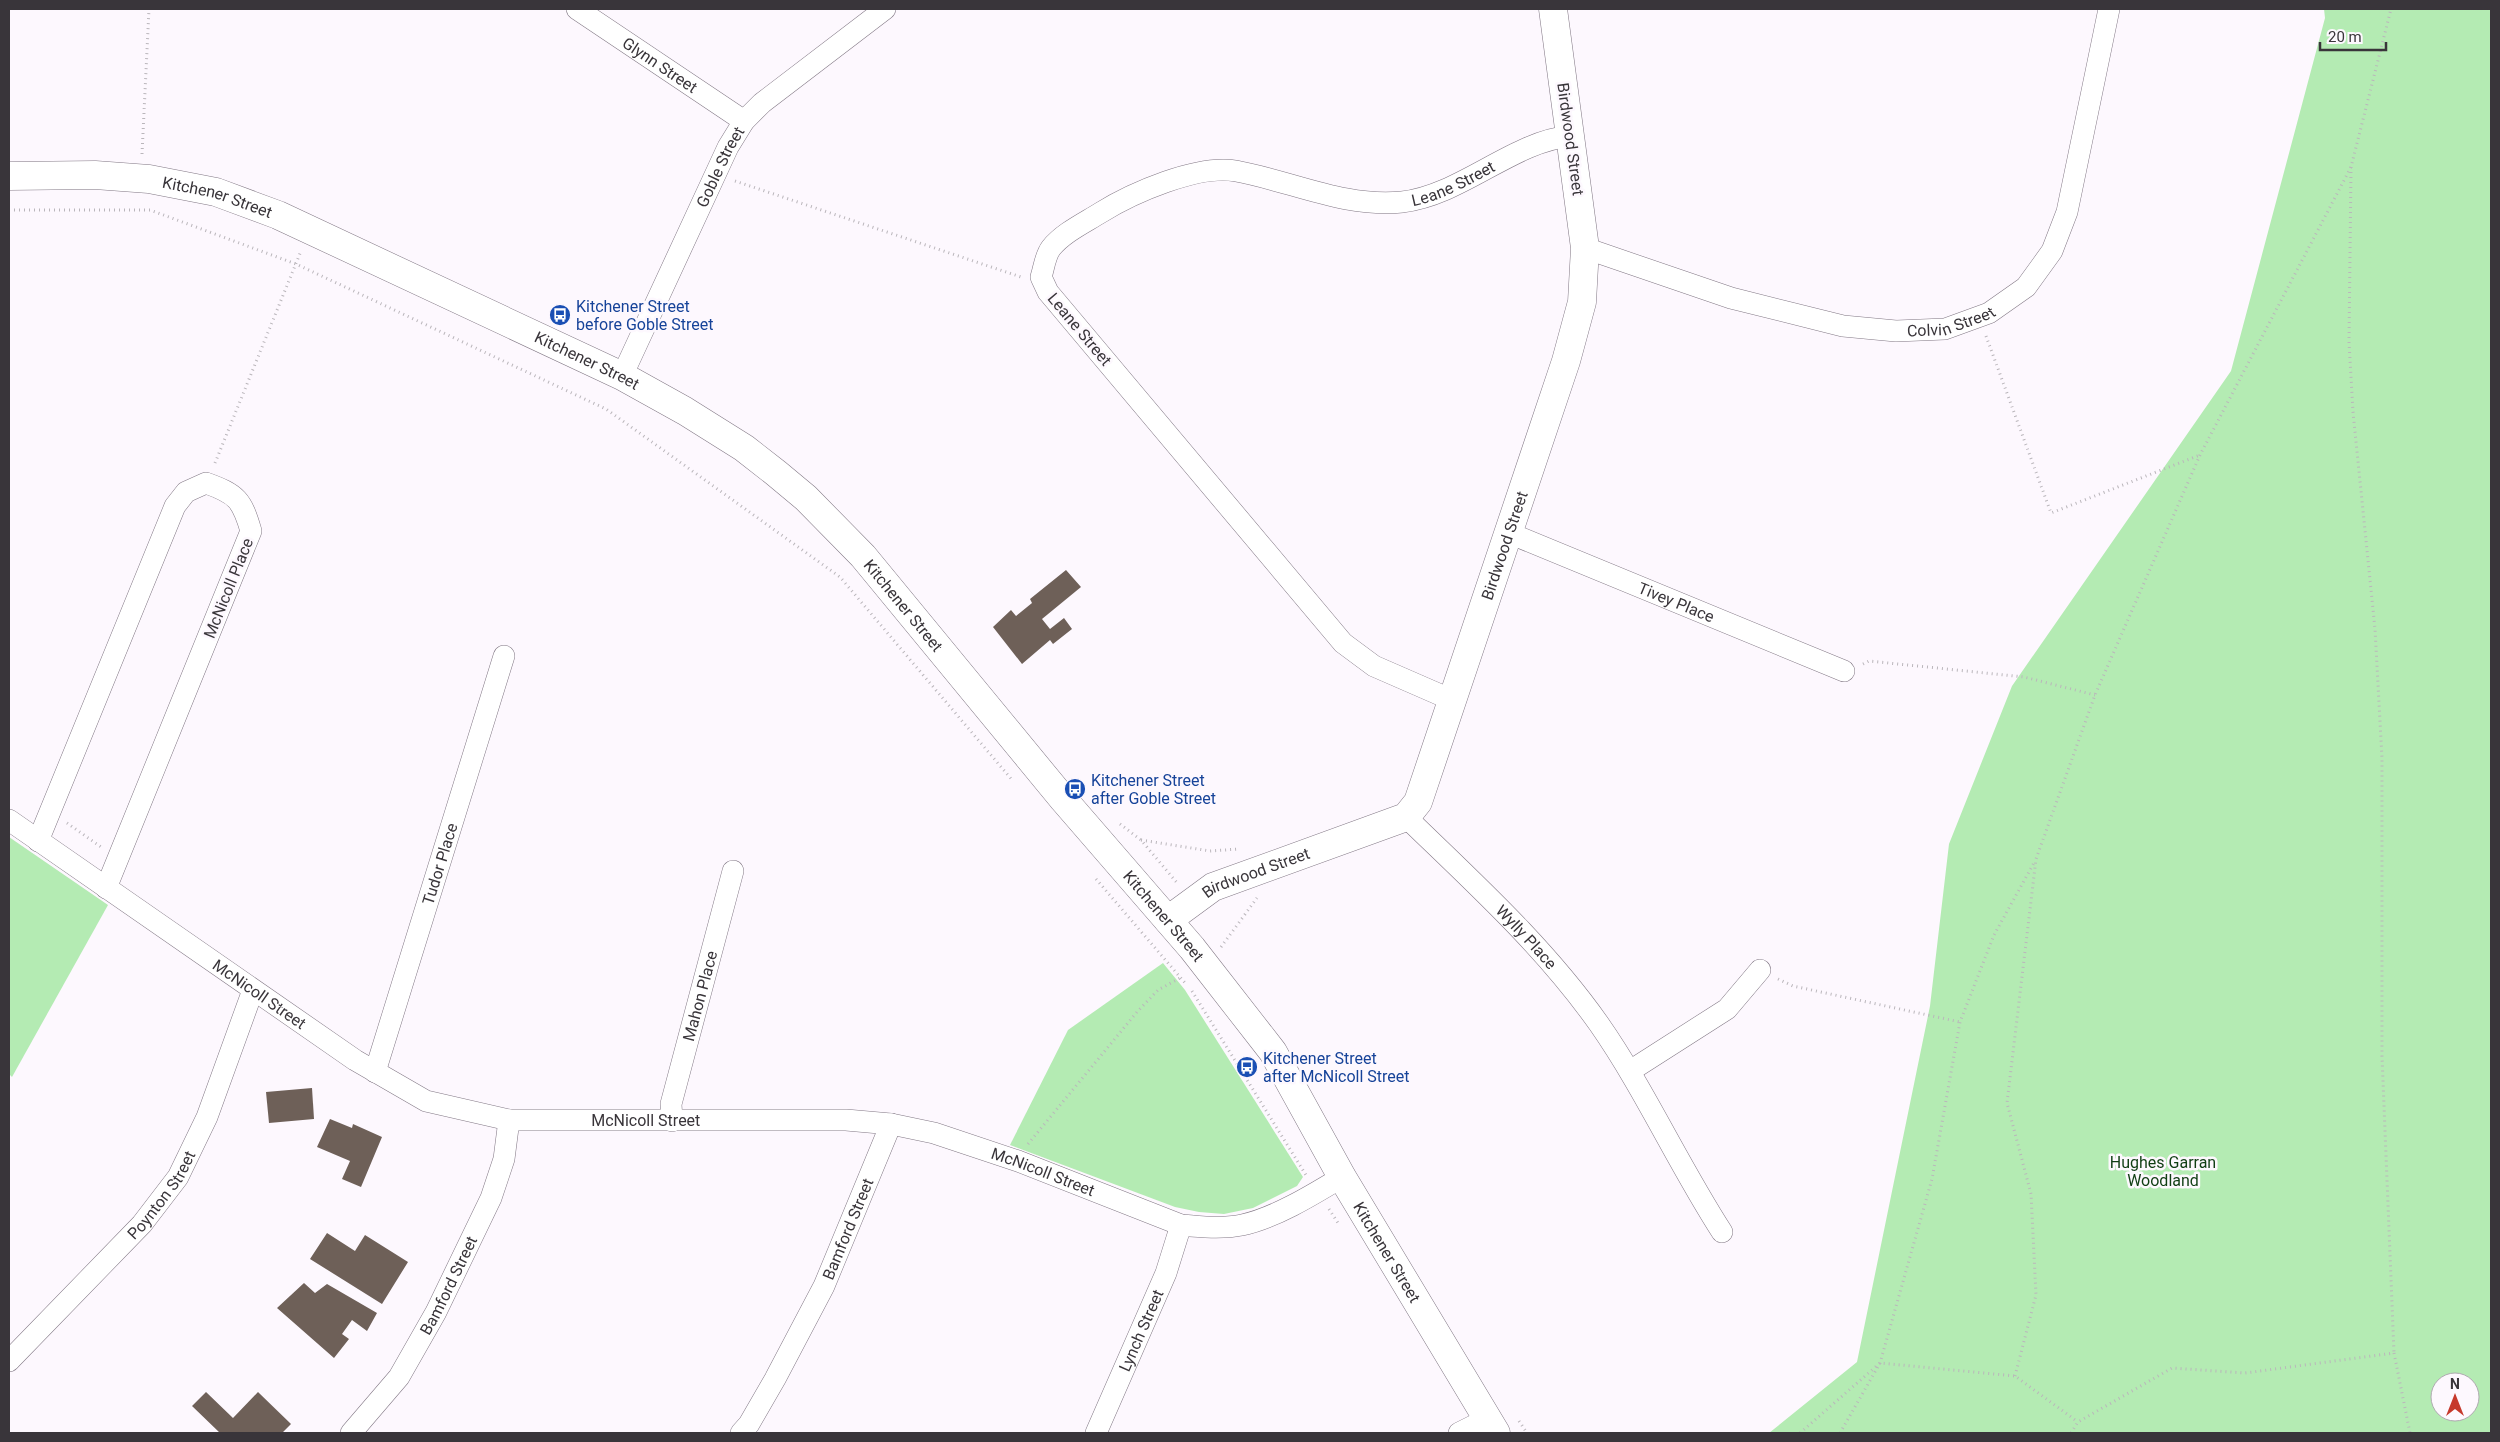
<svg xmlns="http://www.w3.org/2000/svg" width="2500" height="1442" font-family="Roboto,sans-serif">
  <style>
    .green { fill: #b4ebb3; fill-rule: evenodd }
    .building { fill: #6e6058 }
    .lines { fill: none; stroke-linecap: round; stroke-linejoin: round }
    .street-casing { stroke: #827885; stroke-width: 22 }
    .secondary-casing { stroke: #827885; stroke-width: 29 }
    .path { stroke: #bab6bb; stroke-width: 3; stroke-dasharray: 1 4; stroke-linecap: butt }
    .street { stroke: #fff; stroke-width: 21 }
    .secondary { stroke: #fff; stroke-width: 28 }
    .labels { text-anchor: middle; stroke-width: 5; stroke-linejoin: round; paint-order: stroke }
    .street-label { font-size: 16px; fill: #39353a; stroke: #fdf8fe }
    .transit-label { font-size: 16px; fill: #164399; stroke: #fdf8fe; text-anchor: start }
    .park-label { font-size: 16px; fill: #103e13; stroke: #fdf8fe }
  </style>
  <rect width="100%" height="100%" fill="#fdf8fe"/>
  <g class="green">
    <path d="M2324 9H2491V1433H1769L1857 1362 1930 1006 1949 844 2012 686 2231 371 2325 18ZM2440 1382H2470V1412H2440Z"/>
    <path d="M9 837 108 905 12 1077 9 1074Z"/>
    <path d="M1163 963 1185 990 1303 1177 1297 1186 1253 1208 1224 1214 1199 1212 1175 1207 1010 1145 1068 1030Z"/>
  </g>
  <g class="building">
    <path d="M1066 570 1081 587 1042 619 1050 629 1064 618 1072 629 1053 644 1050 640 1022 664 993 627 1011 610 1016 616 1032 603 1030 599Z"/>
    <path d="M312 1088 314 1119 269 1123 266 1092Z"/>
    <path d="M330 1119 352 1128 353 1124 382 1137 361 1187 342 1179 350 1161 317 1147Z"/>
    <path d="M327 1233 355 1251 365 1235 408 1262 382 1304 310 1259Z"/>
    <path d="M304 1283 315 1293 327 1284 377 1313 367 1331 352 1320 342 1334 349 1339 334 1358 277 1308Z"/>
    <path d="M206 1392 233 1418 258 1392 291 1424 282 1433H220L192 1406Z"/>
  </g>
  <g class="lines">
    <g class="street-casing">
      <g id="street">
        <path id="s1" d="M577 9 744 121"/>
        <path id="s2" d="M1585 248 1731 298 1843 326 1896 331 1945 329 1989 313 2026 287 2052 251 2067 212 2109 9"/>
        <path id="s3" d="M622 376 728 147 744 121 762 103 885 9"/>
        <path id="s4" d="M1509 533 1844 671"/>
        <path id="s5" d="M1452 700 1374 666 1343 643 1048 292 1041 277C1044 268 1045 256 1051 248 1063 233 1084 223 1100 213 1132 193 1198 164 1236 171 1291 181 1345 208 1402 202 1462 195 1513 141 1571 136"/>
        <path id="s6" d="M1406 817C1474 883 1544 946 1599 1024 1645 1090 1678 1164 1722 1232"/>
        <path id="s7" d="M9 820 355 1060 426 1101 509 1120H846L891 1124 934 1133 1018 1161 1181 1225C1201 1227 1222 1229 1242 1225 1275 1218 1314 1194 1342 1177"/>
        <path d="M38 841 175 506 186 492 206 483C237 494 242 500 251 531L106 888"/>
        <path d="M1630 1071 1727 1009 1760 970"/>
        <path id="s8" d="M375 1072 504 656"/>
        <path id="s9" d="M672 1121 671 1104 733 871"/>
        <path id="s10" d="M9 1361 142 1224 178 1177 207 1117 253 990"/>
        <path id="s11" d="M351 1433 399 1377 436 1312 491 1198 504 1159 509 1120"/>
        <path id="s12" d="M741 1433 749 1424 775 1379 824 1286 891 1124"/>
        <path id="s13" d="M1096 1433 1166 1273 1181 1225"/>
        <path d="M1459 1433 1487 1419"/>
      </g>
    </g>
    <g class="secondary-casing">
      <g id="secondary">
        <path id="s14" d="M9 176 95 175 149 179 216 192 278 215 622 376 685 411 744 448 776 473 806 498 863 556 1063 799 1192 948 1273 1052 1342 1177 1496 1433"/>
        <path id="s15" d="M1168 920 1213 887 1406 817 1418 802 1566 361 1582 302 1585 248 1553 9"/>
      </g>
    </g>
    <g class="path">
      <path d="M142 154 149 9"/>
      <path d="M2351 167 2349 342 2353 412 2375 629 2382 758V1056L2394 1353"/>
      <path d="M735 181 1021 277"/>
      <path d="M9 210H150L296 264 606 409 840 577 1013 781"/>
      <path d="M1986 336 2051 513 2200 455"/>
      <path d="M215 463 301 251"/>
      <path d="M1863 664 1869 661 2024 677 2095 695"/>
      <path d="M67 823 101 847"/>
      <path d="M1120 824 1141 840 1178 884"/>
      <path d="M1141 840 1210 851 1239 849"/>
      <path d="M1096 879 1186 984"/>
      <path d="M1221 947 1257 898"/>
      <path d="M1778 979 1793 986 1960 1022"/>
      <path d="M1192 991 1306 1175"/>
      <path d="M1028 1144 1137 1012 1158 990 1180 978"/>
      <path d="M1329 1209 1338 1223"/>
      <path d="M2015 1376 2036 1295 2031 1194 2007 1103 2036 859 2095 695 2200 455 2351 167 2391 9"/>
      <path d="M1519 1421 1527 1433"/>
      <path d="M1800 1433 1880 1363 2015 1376 2078 1422"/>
      <path d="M1840 1433 1880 1363 1932 1179 1960 1022 1994 935 2035 861"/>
      <path d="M2071 1433 2078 1422 2172 1368 2245 1373 2394 1353 2410 1433"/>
    </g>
    <use href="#street" class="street"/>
    <use href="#secondary" class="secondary"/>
  </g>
  <defs>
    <g id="bus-disc" transform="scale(1.125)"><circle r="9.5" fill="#1a4fb4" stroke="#fdf8fe"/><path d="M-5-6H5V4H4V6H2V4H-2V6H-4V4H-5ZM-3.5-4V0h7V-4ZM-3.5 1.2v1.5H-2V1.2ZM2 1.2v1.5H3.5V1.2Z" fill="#fff"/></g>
  </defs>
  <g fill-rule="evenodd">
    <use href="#bus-disc" x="560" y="315"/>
    <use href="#bus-disc" x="1075" y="789"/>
    <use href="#bus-disc" x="1247" y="1067"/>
  </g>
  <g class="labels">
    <g class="street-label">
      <text dy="6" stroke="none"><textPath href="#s1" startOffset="100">Glynn Street</textPath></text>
      <text transform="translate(1571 139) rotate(82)" y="6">Birdwood Street</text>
      <text dy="6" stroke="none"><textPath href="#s3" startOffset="231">Goble Street</textPath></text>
      <text dy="6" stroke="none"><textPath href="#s5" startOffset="1059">Leane Street</textPath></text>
      <text dy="6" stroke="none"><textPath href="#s14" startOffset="211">Kitchener Street</textPath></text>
      <text dy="6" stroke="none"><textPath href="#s2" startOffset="379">Colvin Street</textPath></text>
      <text transform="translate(1080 329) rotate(50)" y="6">Leane Street</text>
      <text dy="6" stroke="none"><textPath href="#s14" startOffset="616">Kitchener Street</textPath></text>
      <text dy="6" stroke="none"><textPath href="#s15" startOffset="551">Birdwood Street</textPath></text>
      <text transform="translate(228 588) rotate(-68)" y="6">McNicoll Place</text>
      <text dy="6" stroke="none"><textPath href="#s4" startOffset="181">Tivey Place</textPath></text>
      <text dy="6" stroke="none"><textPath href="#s14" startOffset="1021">Kitchener Street</textPath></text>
      <text dy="6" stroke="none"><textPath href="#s8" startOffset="218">Tudor Place</textPath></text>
      <text dy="6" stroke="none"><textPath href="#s15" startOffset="101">Birdwood Street</textPath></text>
      <text dy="6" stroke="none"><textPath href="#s14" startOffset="1426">Kitchener Street</textPath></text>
      <text dy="6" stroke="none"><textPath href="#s6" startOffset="170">Wylly Place</textPath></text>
      <text dy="6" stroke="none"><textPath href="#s7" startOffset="305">McNicoll Street</textPath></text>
      <text dy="6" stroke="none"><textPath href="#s9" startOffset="129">Mahon Place</textPath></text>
      <text dy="6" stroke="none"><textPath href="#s7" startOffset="725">McNicoll Street</textPath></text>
      <text dy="6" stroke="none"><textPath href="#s7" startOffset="1130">McNicoll Street</textPath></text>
      <text dy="6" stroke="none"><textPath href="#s10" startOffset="226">Poynton Street</textPath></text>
      <text dy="6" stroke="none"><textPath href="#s12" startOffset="231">Bamford Street</textPath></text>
      <text dy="6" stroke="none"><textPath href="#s14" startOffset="1831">Kitchener Street</textPath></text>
      <text dy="6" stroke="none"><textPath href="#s11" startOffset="178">Bamford Street</textPath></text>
      <text dy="6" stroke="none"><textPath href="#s13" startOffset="112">Lynch Street</textPath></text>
    </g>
    <g class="transit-label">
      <text x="576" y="312">Kitchener Street<tspan x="576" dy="18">before Goble Street</tspan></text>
      <text x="1091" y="786">Kitchener Street<tspan x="1091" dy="18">after Goble Street</tspan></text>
      <text x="1263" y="1064">Kitchener Street<tspan x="1263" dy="18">after McNicoll Street</tspan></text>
    </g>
    <g class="park-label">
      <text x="2163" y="1168">Hughes Garran<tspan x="2163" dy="18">Woodland</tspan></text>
    </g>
  </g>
  <rect width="2500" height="1442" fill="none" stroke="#39353a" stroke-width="20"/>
  <g transform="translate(2455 1397)"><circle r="24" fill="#fdf8fe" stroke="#afaab0"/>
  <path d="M0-4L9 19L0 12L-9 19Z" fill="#c6392c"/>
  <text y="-8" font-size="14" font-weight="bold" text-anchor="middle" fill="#39353a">N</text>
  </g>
  <path d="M2320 42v8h66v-8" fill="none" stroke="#39353a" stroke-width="2.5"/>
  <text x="2328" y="42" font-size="15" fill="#39353a" stroke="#fdf8fe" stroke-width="4" paint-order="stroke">20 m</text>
</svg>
